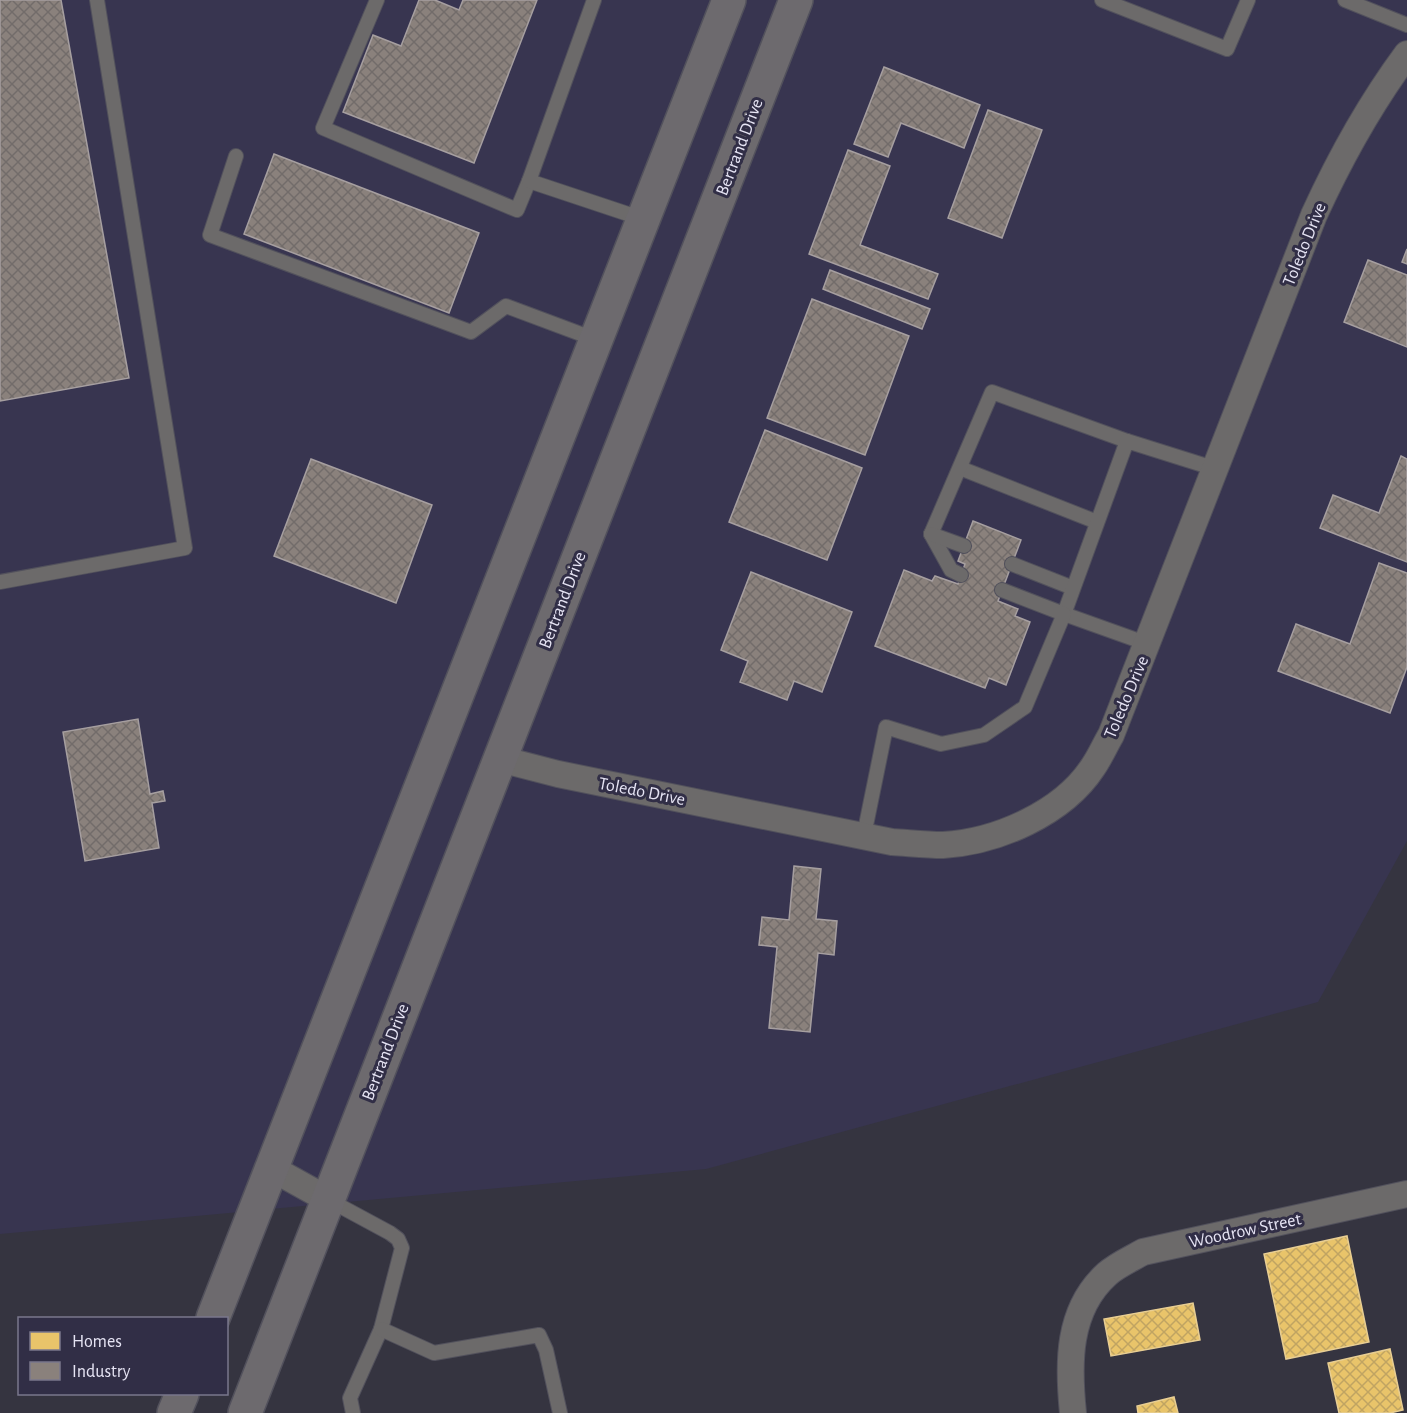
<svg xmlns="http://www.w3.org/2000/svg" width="1407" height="1413" font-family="'Alegreya Sans',sans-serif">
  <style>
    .built { fill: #383550 }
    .homes { fill: url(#homes-cross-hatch); stroke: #e8ce93; stroke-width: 1.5 }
    .industry { fill: url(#industry-cross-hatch); stroke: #a69fa0; stroke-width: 1.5 }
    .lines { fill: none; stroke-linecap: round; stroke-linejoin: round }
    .service-casing { stroke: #52515c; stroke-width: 16 }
    .minor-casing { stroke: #52515c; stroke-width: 28 }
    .primary-casing { stroke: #52515c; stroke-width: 36 }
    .service { stroke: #6c6a6a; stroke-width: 14 }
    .minor { stroke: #6c6a6a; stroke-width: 26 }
    .primary { stroke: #6d6a6e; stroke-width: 33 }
    .labels { text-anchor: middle; stroke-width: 6; stroke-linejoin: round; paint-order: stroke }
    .street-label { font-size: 18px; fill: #e6e4f4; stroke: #312e46 }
  </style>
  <defs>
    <pattern id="homes-cross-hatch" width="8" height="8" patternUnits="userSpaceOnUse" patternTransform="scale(1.5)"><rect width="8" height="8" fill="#e9c46a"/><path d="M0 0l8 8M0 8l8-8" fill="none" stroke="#c0a462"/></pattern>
    <pattern id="industry-cross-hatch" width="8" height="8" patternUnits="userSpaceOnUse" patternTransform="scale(1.5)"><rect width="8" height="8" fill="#8a817c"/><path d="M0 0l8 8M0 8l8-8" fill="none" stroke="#726c6a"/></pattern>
  </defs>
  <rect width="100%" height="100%" fill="#353440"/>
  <path class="built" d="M0 0H1407V841L1318 1002 706 1169 0 1234Z"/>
  <g class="homes">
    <path d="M1347 1236 1369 1342 1286 1359 1264 1254Z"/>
    <path d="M1193 1303 1200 1340 1111 1356 1104 1319Z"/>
    <path d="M1390 1349 1403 1410 1390 1413H1339L1328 1363Z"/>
    <path d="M1174 1397 1178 1413H1138L1137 1406Z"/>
  </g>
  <g class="industry">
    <path d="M0 0H61L129 378 0 401Z"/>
    <path d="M419 0H435L459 10 463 0H537L474 163 343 112 373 35 401 46Z"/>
    <path d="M884 67 980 105 964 148 901 123 888 157 854 144Z"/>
    <path d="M988 110 1042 130 1002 238 948 218Z"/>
    <path d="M848 150 890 166 860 245 938 274 928 299 809 254Z"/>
    <path d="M274 154 479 233 449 313 244 234Z"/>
    <path d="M1407 249V264L1402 262Z"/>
    <path d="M1368 260 1407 275V347L1344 322Z"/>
    <path d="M830 270 930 309 922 329 823 289Z"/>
    <path d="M812 299 909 336 865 455 767 418Z"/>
    <path d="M765 430 862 468 827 560 729 522Z"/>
    <path d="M1401 456 1407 459V562L1320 528 1333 495 1379 513Z"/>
    <path d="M311 459 432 505 396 603 274 556Z"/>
    <path d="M973 521 1021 540 998 601 1018 609 1015 616 1030 622 1006 685 989 678 985 688 875 646 904 570 932 581 935 576 958 584 965 564 958 561Z"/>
    <path d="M1379 563 1407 573V667L1390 713 1278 671 1296 624 1350 644Z"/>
    <path d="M751 572 852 612 822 692 794 681 787 700 740 682 748 661 721 650Z"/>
    <path d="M138 719 150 794 163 791 165 801 152 803 159 848 85 861 63 732Z"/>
    <path d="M794 866 821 869 816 919 837 921 834 955 818 953 810 1032 769 1028 777 947 759 945 762 917 789 920Z"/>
  </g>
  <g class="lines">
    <g class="service-casing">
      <g id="service">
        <path d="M377 0 323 128 517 210 529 181"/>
        <path d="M594 0 529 181 643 219"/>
        <path d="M1102 0 1227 49 1248 0"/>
        <path d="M1345 0 1407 25"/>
        <path d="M236 156 210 235 471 332 506 306 597 340"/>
        <path d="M960 468 1097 522"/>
        <path d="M931 534 992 392 1127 441"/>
        <path d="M931 534 951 570 961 575"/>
        <path d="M931 534 964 546"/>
        <path d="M1012 564 1073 588"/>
        <path d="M0 582 185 548 97 0"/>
        <path d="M1148 644 1064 614 1127 441 1216 469"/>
        <path d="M864 835 886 727 941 744 984 735 1025 707 1064 614 1002 590"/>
        <path d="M327 1199 390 1233 398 1239 402 1248 381 1329 350 1398 353 1413"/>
        <path d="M381 1329 434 1353 539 1335 546 1350 560 1413"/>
      </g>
    </g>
    <g class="minor-casing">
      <g id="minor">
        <path d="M500 759 558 774 892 842C909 843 926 845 943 845 997 842 1063 813 1093 767 1100 757 1105 745 1111 735L1314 215C1340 158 1370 104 1407 54"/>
        <path d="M273 1169 327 1199"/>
        <path d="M1073 1413C1068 1364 1067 1310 1107 1274 1117 1265 1131 1259 1143 1252L1407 1194"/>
      </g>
    </g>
    <g class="primary-casing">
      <g id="primary">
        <path d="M213 1318 729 0"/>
        <path d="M174 1413 182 1394"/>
        <path d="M245 1413 796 0"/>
      </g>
    </g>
    <use href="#service" class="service"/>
    <use href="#minor" class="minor"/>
    <use href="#primary" class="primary"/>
  </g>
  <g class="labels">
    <g class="street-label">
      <text transform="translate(739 147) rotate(-69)" y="6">Bertrand Drive</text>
      <text transform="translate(1304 244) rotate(-68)" y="6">Toledo Drive</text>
      <text transform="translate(562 600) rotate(-69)" y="6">Bertrand Drive</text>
      <text transform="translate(1126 697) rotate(-67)" y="6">Toledo Drive</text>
      <text transform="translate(642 791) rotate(11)" y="6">Toledo Drive</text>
      <text transform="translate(385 1052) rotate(-69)" y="6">Bertrand Drive</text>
      <text transform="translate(1245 1230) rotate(-12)" y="6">Woodrow Street</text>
    </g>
  </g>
  <rect x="18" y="1317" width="210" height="78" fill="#312e46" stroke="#79778c" stroke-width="1.5"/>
  <rect x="30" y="1332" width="30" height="18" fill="#e9c46a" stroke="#79778c" stroke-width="1.5"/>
  <text x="72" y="1347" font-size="18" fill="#e6e4f4">Homes</text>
  <rect x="30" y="1362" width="30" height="18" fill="#8a817c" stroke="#79778c" stroke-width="1.5"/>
  <text x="72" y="1377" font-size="18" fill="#e6e4f4">Industry</text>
</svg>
